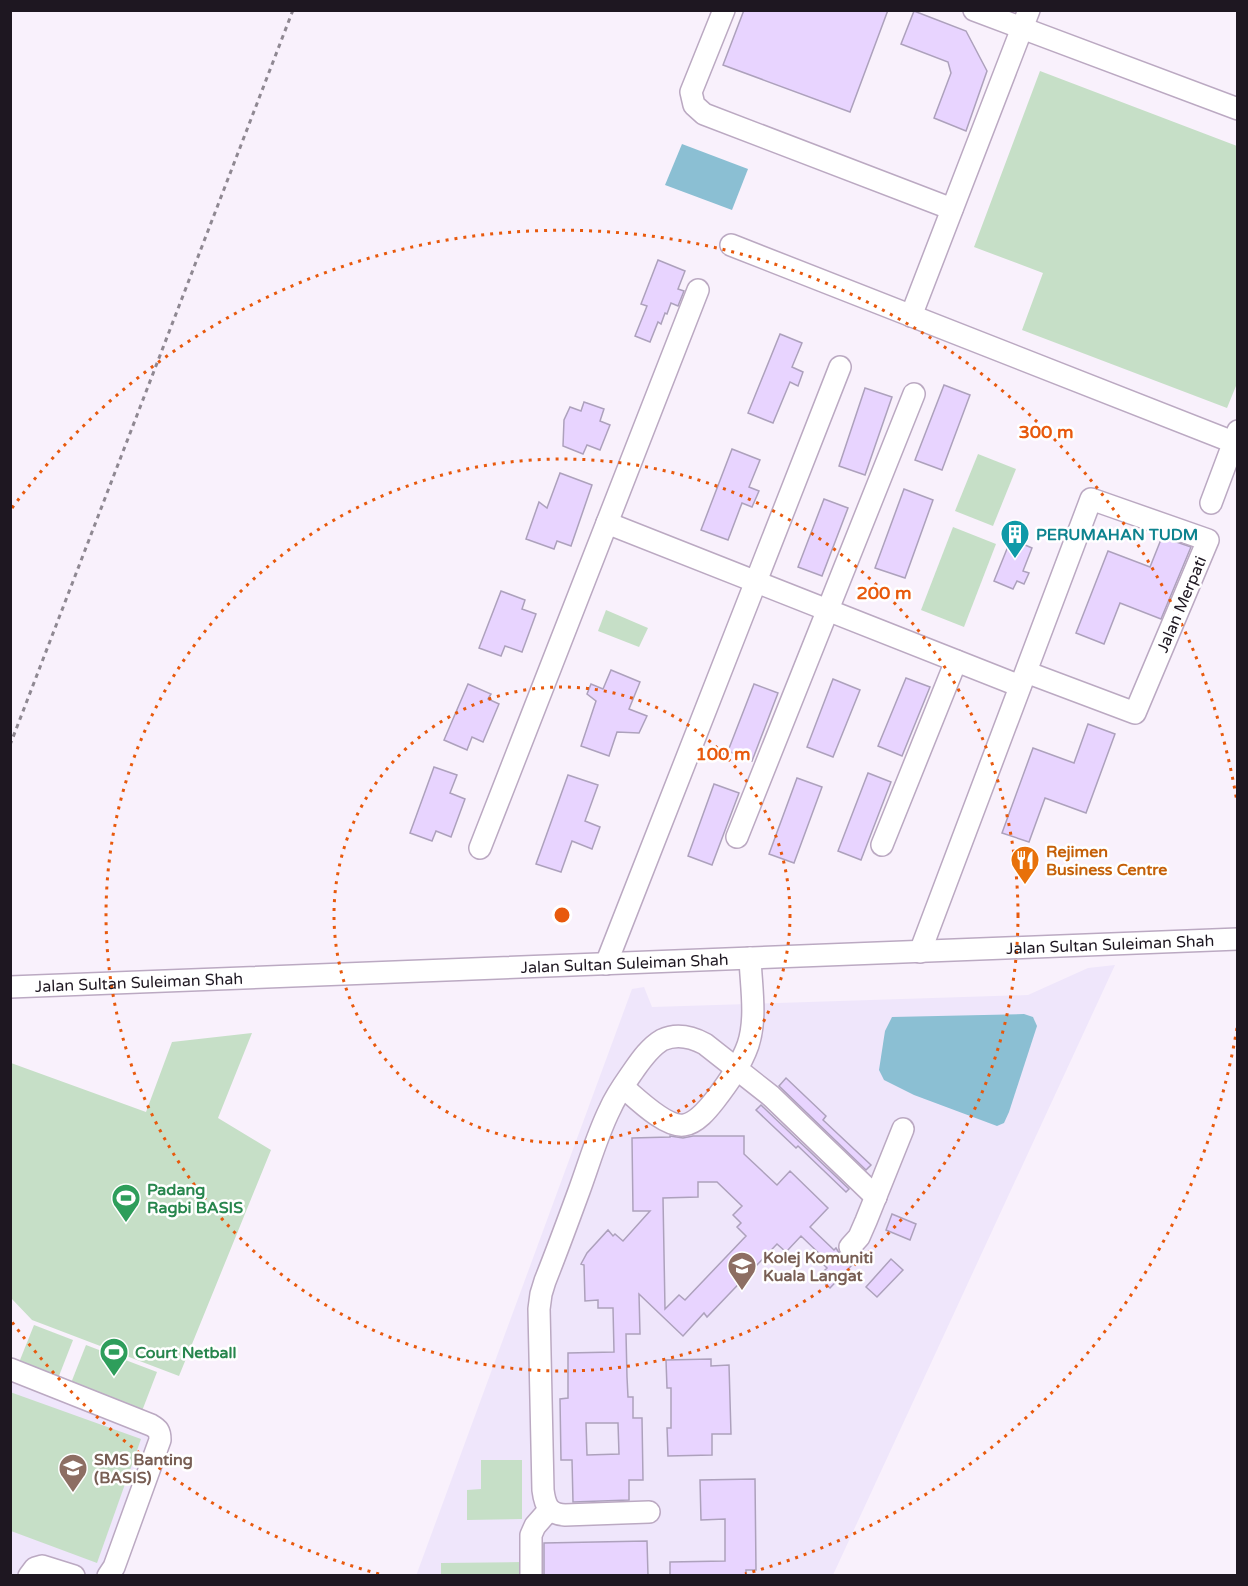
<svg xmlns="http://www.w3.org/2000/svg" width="1248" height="1586" font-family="'Varela Round',sans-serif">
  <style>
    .education { fill: #efe6fb }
    .green { fill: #c6dfc7 }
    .water { fill: #8bbfd3 }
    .building { fill: #e8d4ff; stroke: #ada1bc; stroke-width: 1.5; fill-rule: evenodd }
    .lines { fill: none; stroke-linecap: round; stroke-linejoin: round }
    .minor-casing { stroke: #bba9c2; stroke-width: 24 }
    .path { stroke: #8f8892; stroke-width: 3; stroke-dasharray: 4.5 4.5; stroke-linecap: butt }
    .minor { stroke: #fff; stroke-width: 21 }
    .ring { fill: none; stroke: #e8590c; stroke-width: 3; stroke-dasharray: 3 6 }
    .labels { text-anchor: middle; stroke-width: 5; stroke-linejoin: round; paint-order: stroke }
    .culture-label { font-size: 16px; font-weight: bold; fill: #0d838f; stroke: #fff; text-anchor: start }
    .street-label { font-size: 16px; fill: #1e1721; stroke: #fff }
    .food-label { font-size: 16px; font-weight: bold; fill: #c56008; stroke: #fff; text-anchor: start }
    .leisure-label { font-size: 16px; font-weight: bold; fill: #27864d; stroke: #fff; text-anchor: start }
    .education-label { font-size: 16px; font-weight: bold; fill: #785e54; stroke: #fff; text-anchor: start }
    .centre { fill: #e8590c; stroke: #fff; stroke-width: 3 }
    .ring-label { font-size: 18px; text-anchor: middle; font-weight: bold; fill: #e8590c; stroke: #fff; stroke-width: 5; stroke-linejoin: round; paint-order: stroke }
  </style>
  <rect width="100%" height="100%" fill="#f9f1fc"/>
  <g class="education">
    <path d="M1115 965 833 1575 416 1576 632 989 644 987 652 1007 1028 995 1088 968Z"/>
    <path d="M10 1373 158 1432 102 1575H89L34 1557 26 1575H11Z"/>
  </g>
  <g class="green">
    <path d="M1040 71 1237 146 1238 381 1227 408 1022 330 1043 273 974 247Z"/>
    <path d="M978 454 1016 469 993 526 955 511Z"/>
    <path d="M953 527 996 544 964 627 921 610Z"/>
    <path d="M606 610 648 628 639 647 598 631Z"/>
    <path d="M252 1033 218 1118 271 1150 179 1376 32 1320 11 1298V1063L146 1112 172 1042Z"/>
    <path d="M34 1325 73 1340 57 1381 18 1365Z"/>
    <path d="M86 1345 157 1372 142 1411 71 1383Z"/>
    <path d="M10 1392 141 1439 97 1563 11 1531Z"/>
    <path d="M481 1460H522V1519L467 1520V1490L481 1489Z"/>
    <path d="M522 1562V1575H441V1563Z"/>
  </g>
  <g class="water">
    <path d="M682 144 748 169 732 210 665 185Z"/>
    <path d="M1024 1014 1033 1017 1037 1026 1009 1112 1004 1123 997 1126 914 1095 884 1080 879 1070 885 1031 892 1017Z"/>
  </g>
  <g class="building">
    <path d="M744 10H888L850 112 723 65Z"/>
    <path d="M914 11 966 31 987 71 966 131 934 118 951 73 948 62 901 44Z"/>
    <path d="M658 260 685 271 678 289 684 291 678 306 671 303 667 314 665 313 661 324 658 322 650 342 635 336 647 306 641 304Z"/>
    <path d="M780 334 802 343 792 367 803 372 798 386 790 382 773 423 748 413Z"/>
    <path d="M944 385 970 395 942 470 915 460Z"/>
    <path d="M865 388 892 397 865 475 839 466Z"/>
    <path d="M584 402 604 409 600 421 610 425 600 450 587 445 583 454 563 446 564 420 570 407 581 411Z"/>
    <path d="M732 449 760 460 749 487 759 491 752 507 742 503 728 540 701 530Z"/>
    <path d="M560 473 592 485 571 546 557 541 554 549 526 539 539 502 547 508Z"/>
    <path d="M904 489 933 500 905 578 875 568Z"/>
    <path d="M824 499 848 508 822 576 798 567Z"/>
    <path d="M1162 537 1191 547 1161 619 1120 603 1104 644 1076 633 1108 551 1150 567Z"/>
    <path d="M1011 539 1032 548 1023 571 1029 573 1024 584 1017 581 1013 589 994 581Z"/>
    <path d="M501 591 525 600 522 609 536 614 522 652 505 646 501 656 479 648Z"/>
    <path d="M611 670 640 682 629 709 647 716 639 733 617 732 609 756 581 746 596 701 587 694 591 684 603 689Z"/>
    <path d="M906 678 930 687 902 756 878 746Z"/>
    <path d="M833 679 860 690 833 757 807 747Z"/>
    <path d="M468 684 491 694 488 699 499 704 483 742 472 737 467 750 444 740Z"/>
    <path d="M754 684 778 693 752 761 728 751Z"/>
    <path d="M1088 724 1115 734 1086 813 1045 798 1029 842 1002 833 1033 748 1074 763Z"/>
    <path d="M434 767 457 775 450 793 465 799 451 837 436 831 432 841 410 833Z"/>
    <path d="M868 773 891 782 861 860 838 851Z"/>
    <path d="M568 775 598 785 585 821 600 827 592 849 572 841 561 872 536 864Z"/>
    <path d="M797 778 822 787 794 863 769 854Z"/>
    <path d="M714 784 739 793 712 865 688 856Z"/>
    <path d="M786 1078 826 1116 823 1120 871 1165 866 1170 779 1086Z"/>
    <path d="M761 1105 849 1189 846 1192 798 1146 796 1148 756 1110Z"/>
    <path d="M670 1136 683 1138 693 1136H744V1154L777 1185 790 1171 828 1208 810 1227 834 1250 836 1248 841 1256 853 1264 830 1288 818 1277 827 1268 822 1263 825 1259 801 1236 786 1252 777 1244 707 1317 704 1313 683 1336 639 1294 640 1334H626L627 1377 628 1397H633V1418H642L643 1480H629V1500L573 1502 572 1460H561L560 1399 568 1398V1353L614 1352 613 1308H598V1300L585 1301 584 1265 581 1264 587 1253 608 1230 613 1236 615 1234 623 1241 650 1211H633L632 1138 670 1137ZM698 1182H717L742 1206 733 1215 741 1223 737 1227 746 1236 685 1300 679 1295 665 1309 663 1198 698 1197ZM586 1423H618L619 1454 587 1455Z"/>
    <path d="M892 1214 916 1224 910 1240 886 1230Z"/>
    <path d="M891 1259 903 1270 877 1297 866 1287Z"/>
    <path d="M711 1359V1366L729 1365 731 1434H712V1455L668 1456 667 1428H671V1388H667L666 1360Z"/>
    <path d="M755 1479 756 1570H746V1575H670V1562L725 1561V1519L701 1520 700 1480Z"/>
    <path d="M647 1541 648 1575H544V1543Z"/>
  </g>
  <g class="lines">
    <g class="minor-casing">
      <g id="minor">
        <path d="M724 10 691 92 694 105 704 114 952 209"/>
        <path d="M974 10 1238 109"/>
        <path d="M731 245 1238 444"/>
        <path d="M911 316 1029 10"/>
        <path d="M1211 503 1238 431"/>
        <path d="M607 523 1020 686"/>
        <path d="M737 837 914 394"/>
        <path d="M882 845 956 661"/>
        <path d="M480 848 698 290"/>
        <path d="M920 952 1091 499 1208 540 1135 713 1026 672"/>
        <path d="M606 964 840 367"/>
        <path id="s1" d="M10 987 1238 939"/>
        <path d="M623 1087C636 1098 666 1128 684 1125 697 1123 708 1109 715 1100 728 1083 741 1065 748 1045 757 1018 751 986 750 958"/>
        <path d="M850 1247 859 1237 866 1221 903 1129"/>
        <path d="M10 1369 151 1425C158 1429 160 1431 160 1440L114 1567 108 1576"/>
        <path d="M649 1512 565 1515C549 1514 545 1506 543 1490L539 1309 541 1294 545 1281C557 1251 568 1221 579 1191 589 1164 597 1135 610 1109 616 1095 625 1083 634 1070 641 1060 650 1047 662 1040 677 1033 692 1037 705 1044L771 1096 876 1197"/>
        <path d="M29 1576 35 1568 42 1566 74 1576"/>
        <path d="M531 1576V1535L535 1526 549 1510"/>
      </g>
    </g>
    <path class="path" d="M10 745 293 10"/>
    <use href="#minor" class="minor"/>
  </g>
  <g class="ring">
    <circle cx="562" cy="915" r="228"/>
    <circle cx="562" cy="915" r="456"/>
    <path d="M1237 1028A684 684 0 0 1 745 1574M379 1574A684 684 0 0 1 12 1322M12 508A684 684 0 0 1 1237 802"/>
  </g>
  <defs>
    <g id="building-pin" transform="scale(1.5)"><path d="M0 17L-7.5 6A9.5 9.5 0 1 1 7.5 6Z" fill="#0f9aa8" stroke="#fff"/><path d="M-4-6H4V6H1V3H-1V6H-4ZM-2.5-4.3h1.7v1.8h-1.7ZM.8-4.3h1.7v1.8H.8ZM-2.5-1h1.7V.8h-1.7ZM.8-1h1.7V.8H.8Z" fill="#fff"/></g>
    <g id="restaurant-pin" transform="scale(1.5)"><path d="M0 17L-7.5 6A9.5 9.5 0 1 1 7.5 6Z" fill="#e8710a" stroke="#fff"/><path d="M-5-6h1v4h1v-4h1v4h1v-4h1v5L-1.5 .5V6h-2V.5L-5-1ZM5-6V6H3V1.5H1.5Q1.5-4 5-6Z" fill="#fff"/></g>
    <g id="stadium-pin" transform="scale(1.5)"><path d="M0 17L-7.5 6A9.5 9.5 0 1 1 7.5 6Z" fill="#2e9e5b" stroke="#fff"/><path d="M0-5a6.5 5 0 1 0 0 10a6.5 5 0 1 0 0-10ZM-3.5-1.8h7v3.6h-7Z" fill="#fff"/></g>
    <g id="university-pin" transform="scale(1.5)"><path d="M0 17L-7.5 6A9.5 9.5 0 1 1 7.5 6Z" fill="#8d6e63" stroke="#fff"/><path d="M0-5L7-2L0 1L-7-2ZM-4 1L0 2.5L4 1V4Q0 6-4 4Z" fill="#fff"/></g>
    <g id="school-pin" transform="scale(1.5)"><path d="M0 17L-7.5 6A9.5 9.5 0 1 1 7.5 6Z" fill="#8d6e63" stroke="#fff"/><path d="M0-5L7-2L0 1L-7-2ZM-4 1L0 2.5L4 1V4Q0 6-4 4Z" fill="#fff"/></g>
  </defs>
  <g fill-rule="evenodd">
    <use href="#building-pin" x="1015" y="534"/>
    <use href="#restaurant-pin" x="1025" y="860"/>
    <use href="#stadium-pin" x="126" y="1198"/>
    <use href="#university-pin" x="742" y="1266"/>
    <use href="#stadium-pin" x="114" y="1352"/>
    <use href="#school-pin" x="73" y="1468"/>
  </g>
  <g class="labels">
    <g class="culture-label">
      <text x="1036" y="540">PERUMAHAN TUDM</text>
    </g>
    <g class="street-label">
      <text transform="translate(1181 604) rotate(-67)" y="6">Jalan Merpati</text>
      <text dy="6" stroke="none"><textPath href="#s1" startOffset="1101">Jalan Sultan Suleiman Shah</textPath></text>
      <text dy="6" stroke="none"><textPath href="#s1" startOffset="615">Jalan Sultan Suleiman Shah</textPath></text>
      <text dy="6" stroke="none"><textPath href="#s1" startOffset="129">Jalan Sultan Suleiman Shah</textPath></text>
    </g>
    <g class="food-label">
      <text x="1046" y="857">Rejimen<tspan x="1046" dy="18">Business Centre</tspan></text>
    </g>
    <g class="leisure-label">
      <text x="147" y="1195">Padang<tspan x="147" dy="18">Ragbi BASIS</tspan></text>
      <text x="135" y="1358">Court Netball</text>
    </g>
    <g class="education-label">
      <text x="763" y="1263">Kolej Komuniti<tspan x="763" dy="18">Kuala Langat</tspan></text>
      <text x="94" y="1465">SMS Banting<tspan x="94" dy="18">(BASIS)</tspan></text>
    </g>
  </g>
  <circle cx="562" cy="915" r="9" class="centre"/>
  <g class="ring-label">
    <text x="1046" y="438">300 m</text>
    <text x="884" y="599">200 m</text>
    <text x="723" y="760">100 m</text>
  </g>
  <rect width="1248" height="1586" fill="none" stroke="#1e1721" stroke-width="24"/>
</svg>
